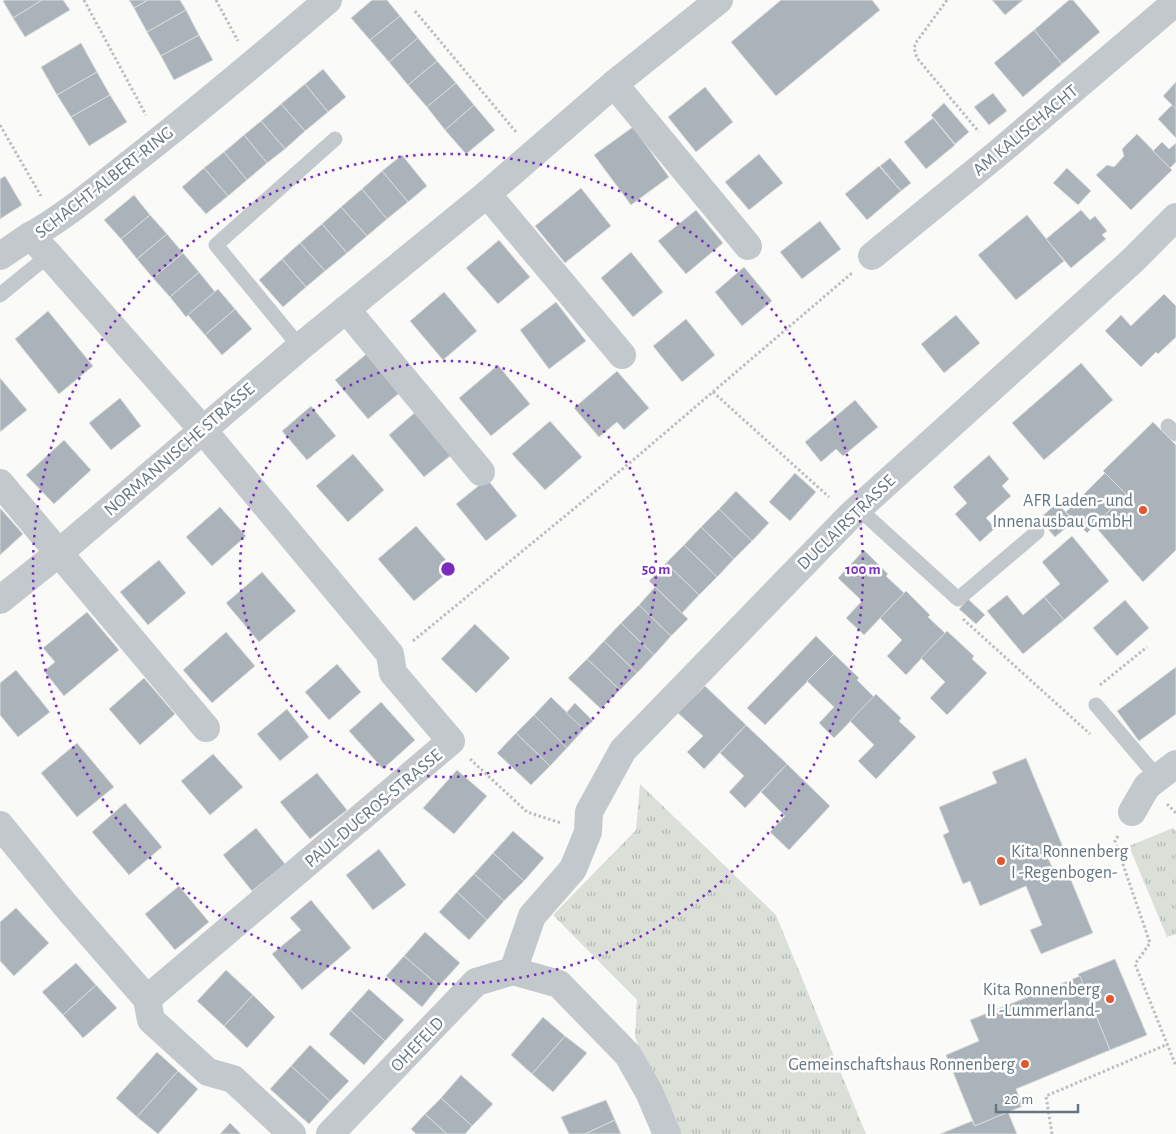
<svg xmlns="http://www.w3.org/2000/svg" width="1176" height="1134" font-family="'Alegreya Sans',sans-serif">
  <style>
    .park { fill: url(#park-tufts) }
    .building { fill: #aab3b9; stroke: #dcdcda }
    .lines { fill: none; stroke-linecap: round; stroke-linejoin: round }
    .path { stroke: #bbbfc2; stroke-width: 3; stroke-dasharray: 2.5 2.5; stroke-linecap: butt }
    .lane { stroke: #c3c8cc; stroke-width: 15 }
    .street { stroke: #c3c8cc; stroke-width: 28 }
    .ring { fill: none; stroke: #7b2cbf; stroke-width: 2.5; stroke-dasharray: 2.5 5 }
    .poi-dot { fill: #e4572e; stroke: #fff; stroke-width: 2 }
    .labels { text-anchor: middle; stroke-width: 5; stroke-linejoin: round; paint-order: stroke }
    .street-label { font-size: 18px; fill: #657683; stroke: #fff }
    .poi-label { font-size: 18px; fill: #657683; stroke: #fff; text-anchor: end }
    .centre { fill: #7b2cbf; stroke: #fff; stroke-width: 2.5 }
    .ring-label { font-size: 15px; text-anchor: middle; font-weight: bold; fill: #7b2cbf; stroke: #fff; stroke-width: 5; stroke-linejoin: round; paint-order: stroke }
  </style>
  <defs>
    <pattern id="park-tufts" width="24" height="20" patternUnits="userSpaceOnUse" patternTransform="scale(1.25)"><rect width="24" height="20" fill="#dadfd7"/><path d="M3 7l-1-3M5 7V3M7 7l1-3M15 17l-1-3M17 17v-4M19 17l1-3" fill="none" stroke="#b4b9b4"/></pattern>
  </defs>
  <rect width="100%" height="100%" fill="#fafaf8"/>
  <g class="park">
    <path d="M640 784 776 915 866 1134H676L635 1037 637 1000 553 915 636 830Z"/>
    <path d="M1173 828 1176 831V934L1167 937 1129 846Z"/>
  </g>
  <g class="building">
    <path d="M5 0H42L13 18 3 1Z"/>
    <path d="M42 0H63L70 10 25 37 13 18Z"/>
    <path d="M129 0H148L134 8Z"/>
    <path d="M148 0H180L186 10 147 32 134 8Z"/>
    <path d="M372 0H387L400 16 370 40 351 18Z"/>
    <path d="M781 0H872L880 10 776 96 731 42Z"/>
    <path d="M992 0H1023L1005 15Z"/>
    <path d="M1069 0H1073L1100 32 1062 64 1034 30Z"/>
    <path d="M186 10 199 35 161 56 147 32Z"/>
    <path d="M400 16 418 38 389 62 370 40Z"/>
    <path d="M1034 30 1062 64 1023 97 994 63Z"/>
    <path d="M199 35 213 60 174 80 161 56Z"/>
    <path d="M418 38 437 61 408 85 389 62Z"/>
    <path d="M81 43 97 72 57 95 41 67Z"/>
    <path d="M437 61 456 83 427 107 408 85Z"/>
    <path d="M323 69 346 97 328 112 305 84Z"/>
    <path d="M97 72 110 95 71 117 57 95Z"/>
    <path d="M1176 82V109L1163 96Z"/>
    <path d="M456 83 474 105 445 130 427 107Z"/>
    <path d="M305 84 328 112 305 131 281 104Z"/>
    <path d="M705 87 733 122 696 152 668 117Z"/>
    <path d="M993 93 1007 111 989 125 974 107Z"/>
    <path d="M110 95 127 122 89 146 71 117Z"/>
    <path d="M944 103 969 132 955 144 931 115Z"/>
    <path d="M281 104 305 131 285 149 261 121Z"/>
    <path d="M474 105 495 130 466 154 445 130Z"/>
    <path d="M1172 105 1176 109V138L1158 119Z"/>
    <path d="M933 118 955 145 926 169 904 142Z"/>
    <path d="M261 121 285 149 267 163 244 135Z"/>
    <path d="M633 127 669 177 631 205 594 155Z"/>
    <path d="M1137 134 1172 170 1131 210 1096 175 1107 165 1114 167 1124 156 1122 149Z"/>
    <path d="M244 135 267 163 247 180 224 152Z"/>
    <path d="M1162 142 1169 149 1176 143V162L1170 168 1153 151Z"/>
    <path d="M224 152 247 180 228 196 204 168Z"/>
    <path d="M759 154 783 183 749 210 725 182Z"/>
    <path d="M402 155 427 186 408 202 382 171Z"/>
    <path d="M890 158 911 183 901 191 880 166Z"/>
    <path d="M879 166 901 191 867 220 845 194Z"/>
    <path d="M204 168 228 196 206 214 182 187Z"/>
    <path d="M1067 168 1091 191 1078 205 1053 183Z"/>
    <path d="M382 171 408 202 387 219 362 189Z"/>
    <path d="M5 176 22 205 0 219V179Z"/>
    <path d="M581 188 611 226 565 263 535 226Z"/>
    <path d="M362 189 387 219 367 236 341 207Z"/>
    <path d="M134 195 150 215 121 239 104 220Z"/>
    <path d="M341 207 367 236 347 253 322 224Z"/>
    <path d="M696 210 723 243 686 274 658 241Z"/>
    <path d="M1081 210 1090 220 1095 216 1107 231 1102 235 1106 239 1071 268 1046 239Z"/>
    <path d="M150 215 167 234 137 259 121 239Z"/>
    <path d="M1027 215 1064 261 1016 300 978 255Z"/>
    <path d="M820 221 841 249 802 279 780 252Z"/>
    <path d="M322 224 347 253 325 271 300 243Z"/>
    <path d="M167 234 183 253 153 278 137 259Z"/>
    <path d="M499 240 530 277 498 304 466 268Z"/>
    <path d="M300 243 325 271 306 287 282 259Z"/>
    <path d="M631 252 663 292 633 317 601 278Z"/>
    <path d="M183 253 199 272 170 297 153 278Z"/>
    <path d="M282 259 306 287 283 307 259 280Z"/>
    <path d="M744 267 772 301 742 326 715 292Z"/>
    <path d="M199 272 215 292 186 317 170 297Z"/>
    <path d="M218 289 235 309 205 335 188 315Z"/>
    <path d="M444 292 477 331 443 360 410 321Z"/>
    <path d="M1164 294 1176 306V337L1158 354 1156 352 1141 367 1105 331 1121 315 1131 326Z"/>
    <path d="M556 302 586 341 549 369 520 330Z"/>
    <path d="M235 309 252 329 222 355 205 335Z"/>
    <path d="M48 311 93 366 59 394 15 339Z"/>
    <path d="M956 315 980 343 944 373 921 344Z"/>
    <path d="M686 319 715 355 682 382 653 346Z"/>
    <path d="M370 351 403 390 368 419 335 380Z"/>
    <path d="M1081 363 1113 400 1044 460 1012 423Z"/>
    <path d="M498 365 530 404 491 436 459 398Z"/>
    <path d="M617 371 649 408 624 430 617 422 599 437 574 408Z"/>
    <path d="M0 378 27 410 0 432Z"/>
    <path d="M120 398 141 426 111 450 89 423Z"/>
    <path d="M855 400 878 427 843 456 836 449 821 462 805 442Z"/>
    <path d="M311 406 336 436 307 460 282 431Z"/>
    <path d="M419 409 455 452 424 477 389 435Z"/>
    <path d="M550 421 582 457 545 490 512 454Z"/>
    <path d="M1153 422 1176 445V550L1143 582 1094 525 1126 494 1103 471Z"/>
    <path d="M64 440 91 470 54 504 26 475Z"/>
    <path d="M353 454 384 490 348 522 316 486Z"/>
    <path d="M989 455 1009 479 1002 486 1011 496 986 518 995 528 980 542 955 514 967 503 953 487Z"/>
    <path d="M795 473 816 492 790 521 769 502Z"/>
    <path d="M1105 473 1126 494 1087 533 1066 512Z"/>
    <path d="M487 479 517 516 486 541 456 504Z"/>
    <path d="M736 491 769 523 752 541 719 509Z"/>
    <path d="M1057 503 1074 521 1055 537 1039 519Z"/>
    <path d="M220 507 246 536 212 566 186 537Z"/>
    <path d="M0 508 23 534 0 555Z"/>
    <path d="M719 509 752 541 734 559 701 527Z"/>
    <path d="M416 526 453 568 414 601 378 559Z"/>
    <path d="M701 527 734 559 717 577 684 545Z"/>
    <path d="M1072 536 1109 581 1064 620 1044 597 1060 584 1042 562Z"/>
    <path d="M684 545 717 577 699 595 666 563Z"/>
    <path d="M864 550 888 574 886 576 904 593 864 635 846 618 862 601 838 578Z"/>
    <path d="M159 560 186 593 148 625 120 592Z"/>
    <path d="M666 563 699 595 682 613 649 581Z"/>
    <path d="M262 572 296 611 259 642 226 603Z"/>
    <path d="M655 587 688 619 671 636 639 605Z"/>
    <path d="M906 591 930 615 928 617 945 633 906 675 887 656 902 640 880 618Z"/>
    <path d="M1007 595 1023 615 1044 597 1064 620 1023 654 987 611Z"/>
    <path d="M968 599 985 615 976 624 959 609Z"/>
    <path d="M1125 600 1149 628 1117 656 1093 628Z"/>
    <path d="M639 605 671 636 654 655 621 623Z"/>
    <path d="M87 612 119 650 64 696 44 671 55 662 43 648Z"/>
    <path d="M621 623 654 655 637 673 604 641Z"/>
    <path d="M475 624 510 658 476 693 441 659Z"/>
    <path d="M947 631 974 656 972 659 987 673 947 715 930 698 945 682 921 658Z"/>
    <path d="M226 632 255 666 212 703 183 670Z"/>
    <path d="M816 636 834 654 765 725 747 708Z"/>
    <path d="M604 641 637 673 620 690 587 659Z"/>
    <path d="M834 654 859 678 857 680 874 697 834 738 819 723 834 707 807 681Z"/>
    <path d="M587 659 620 690 601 709 568 678Z"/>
    <path d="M337 664 361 692 329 720 305 692Z"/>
    <path d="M1176 667V714L1139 741 1117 711Z"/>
    <path d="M16 670 50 712 18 737 0 715V683Z"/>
    <path d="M144 678 175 714 140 745 109 709Z"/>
    <path d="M705 686 746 725 704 769 687 752 703 736 678 713Z"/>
    <path d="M876 694 901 718 899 721 916 737 876 779 858 761 874 745 850 721Z"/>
    <path d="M551 697 584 729 567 748 534 715Z"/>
    <path d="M381 702 415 740 383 769 349 731Z"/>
    <path d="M575 703 593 721 584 729 566 713Z"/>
    <path d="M287 709 309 737 280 761 257 734Z"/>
    <path d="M534 715 567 748 550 766 516 733Z"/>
    <path d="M746 725 787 764 745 808 729 792 744 776 720 753Z"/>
    <path d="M516 733 550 766 531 785 497 753Z"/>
    <path d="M77 743 114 787 77 817 41 773Z"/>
    <path d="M213 754 243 787 210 815 181 781Z"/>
    <path d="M1026 758 1063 847 1046 854 1055 873 1066 868 1093 933 1041 954 1030 930 1042 925 1026 886 980 906 970 881 963 884 943 835 949 832 939 807 997 783 992 772Z"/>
    <path d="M787 764 830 806 789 850 770 832 785 816 761 792Z"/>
    <path d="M457 770 487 796 454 834 423 808Z"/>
    <path d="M317 773 347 810 310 839 280 802Z"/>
    <path d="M125 803 162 847 129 875 92 832Z"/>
    <path d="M256 828 285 864 252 891 223 855Z"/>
    <path d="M513 831 544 858 524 881 493 853Z"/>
    <path d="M379 849 406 885 373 910 346 875Z"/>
    <path d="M493 853 524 881 504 901 474 874Z"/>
    <path d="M474 874 504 901 487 920 457 892Z"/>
    <path d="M179 886 209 922 175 950 145 914Z"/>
    <path d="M457 892 487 920 469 940 439 912Z"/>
    <path d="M311 900 351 948 302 990 272 954 301 930 290 918Z"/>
    <path d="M16 908 49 943 14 976 0 961V922Z"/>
    <path d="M425 932 460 963 439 986 404 956Z"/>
    <path d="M404 956 439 986 422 1007 386 976Z"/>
    <path d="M1115 959 1147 1035 1110 1050 1078 974Z"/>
    <path d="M76 963 96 985 63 1015 42 992Z"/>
    <path d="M226 970 253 995 224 1026 197 1001Z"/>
    <path d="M1080 976 1110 1050 1016 1089 1023 1106 975 1126 946 1055 979 1041 970 1020Z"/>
    <path d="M96 985 117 1008 83 1038 63 1015Z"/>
    <path d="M369 989 404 1020 385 1041 350 1010Z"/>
    <path d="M253 995 275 1017 247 1048 224 1026Z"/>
    <path d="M350 1010 385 1041 364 1065 329 1034Z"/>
    <path d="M543 1017 565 1036 532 1074 511 1055Z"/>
    <path d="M565 1036 587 1053 553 1092 532 1074Z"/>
    <path d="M310 1045 349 1081 330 1101 291 1066Z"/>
    <path d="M157 1052 178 1071 137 1117 116 1098Z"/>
    <path d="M291 1066 330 1101 309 1124 270 1089Z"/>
    <path d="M178 1071 198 1089 158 1134 137 1117Z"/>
    <path d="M461 1075 493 1104 472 1126 441 1098Z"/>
    <path d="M441 1098 472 1126 465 1134H447L425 1114Z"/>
    <path d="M606 1100 615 1120 585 1134H569L561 1117Z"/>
    <path d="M1008 1112 1017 1134H940L972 1121 975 1126Z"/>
    <path d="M425 1114 447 1134H416L411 1129Z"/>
    <path d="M615 1120 621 1134H585Z"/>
    <path d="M230 1123 241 1134H220Z"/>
  </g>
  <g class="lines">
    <g class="path">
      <path d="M84 0 146 115"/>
      <path d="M216 0 238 41"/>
      <path d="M947 0 917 41 914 48 917 58 979 132"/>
      <path d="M415 11 516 132"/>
      <path d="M0 125 41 196"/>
      <path d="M713 392 829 497"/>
      <path d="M963 619 1090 734"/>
      <path d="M413 641 632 461 852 273"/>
      <path d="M1100 685 1147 647"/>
      <path d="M470 759 527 812 561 823"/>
      <path d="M1167 804 1176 813"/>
      <path d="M1118 836 1115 841 1150 943 1135 964 1176 1066"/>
      <path d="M1052 1134 1046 1096 1168 1044"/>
    </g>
    <g class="lane">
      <path d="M0 295 49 255"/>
      <path d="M300 347 216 245 335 139"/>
      <path d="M1168 426 1176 434"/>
      <path d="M858 508 958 599 1037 532"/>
      <path d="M1096 705 1158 778"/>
    </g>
    <g class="street">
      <path d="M614 84 748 246"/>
      <path d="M487 194 622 355"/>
      <path d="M0 256 30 236"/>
      <path d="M872 256 997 154 1176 2"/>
      <path d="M346 309 481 472"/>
      <path d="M0 483 206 728"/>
      <path d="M0 600 60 552 300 347 487 194 614 84 719 0"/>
      <path d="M1132 812 1147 786 1176 764"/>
      <path d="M0 825 66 906 147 999 151 1020 208 1072 233 1079 292 1134"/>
      <path d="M513 971 559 984 628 1055 649 1092 667 1134"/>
      <path d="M147 999 451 741 393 673 390 654 202 429 49 255 30 236C68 215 102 185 137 158 202 107 265 54 328 0"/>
      <path d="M330 1134 476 982 513 971 532 916 573 869 588 832 589 812 623 750 850 516 1132 261 1176 217"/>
    </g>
  </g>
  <g class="ring">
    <circle cx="448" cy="569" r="208"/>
    <circle cx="448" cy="569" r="415"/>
  </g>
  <g class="poi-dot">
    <circle cx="1143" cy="510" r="5"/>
    <circle cx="1001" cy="861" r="5"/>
    <circle cx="1110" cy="999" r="5"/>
    <circle cx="1025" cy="1064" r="5"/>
  </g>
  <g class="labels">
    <g class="street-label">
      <text transform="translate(1025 130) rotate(-40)" y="6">AM KALISCHACHT</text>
      <text transform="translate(104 182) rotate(-38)" y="6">SCHACHT-ALBERT-RING</text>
      <text transform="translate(179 449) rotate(-41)" y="6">NORMANNISCHE STRASSE</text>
      <text transform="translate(846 522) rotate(-44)" y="6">DUCLAIRSTRASSE</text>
      <text transform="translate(373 808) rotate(-40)" y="6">PAUL-DUCROS-STRASSE</text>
      <text transform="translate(417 1044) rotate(-46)" y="6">OHEFELD</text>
    </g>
    <g class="poi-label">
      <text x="1133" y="506">AFR Laden- und<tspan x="1133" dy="21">Innenausbau GmbH</tspan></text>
      <text x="1011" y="857" text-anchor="start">Kita Ronnenberg<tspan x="1011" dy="21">I -Regenbogen-</tspan></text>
      <text x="1100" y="995">Kita Ronnenberg<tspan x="1100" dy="21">II -Lummerland-</tspan></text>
      <text x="1015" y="1070">Gemeinschaftshaus Ronnenberg</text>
    </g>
  </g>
  <circle cx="448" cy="569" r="8" class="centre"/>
  <g class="ring-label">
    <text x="656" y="574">50 m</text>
    <text x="863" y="574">100 m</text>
  </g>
  <path d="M996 1104v8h82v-8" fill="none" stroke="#657683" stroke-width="2.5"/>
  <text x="1004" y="1104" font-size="15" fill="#657683" stroke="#ffffff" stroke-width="4" paint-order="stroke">20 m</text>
</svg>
